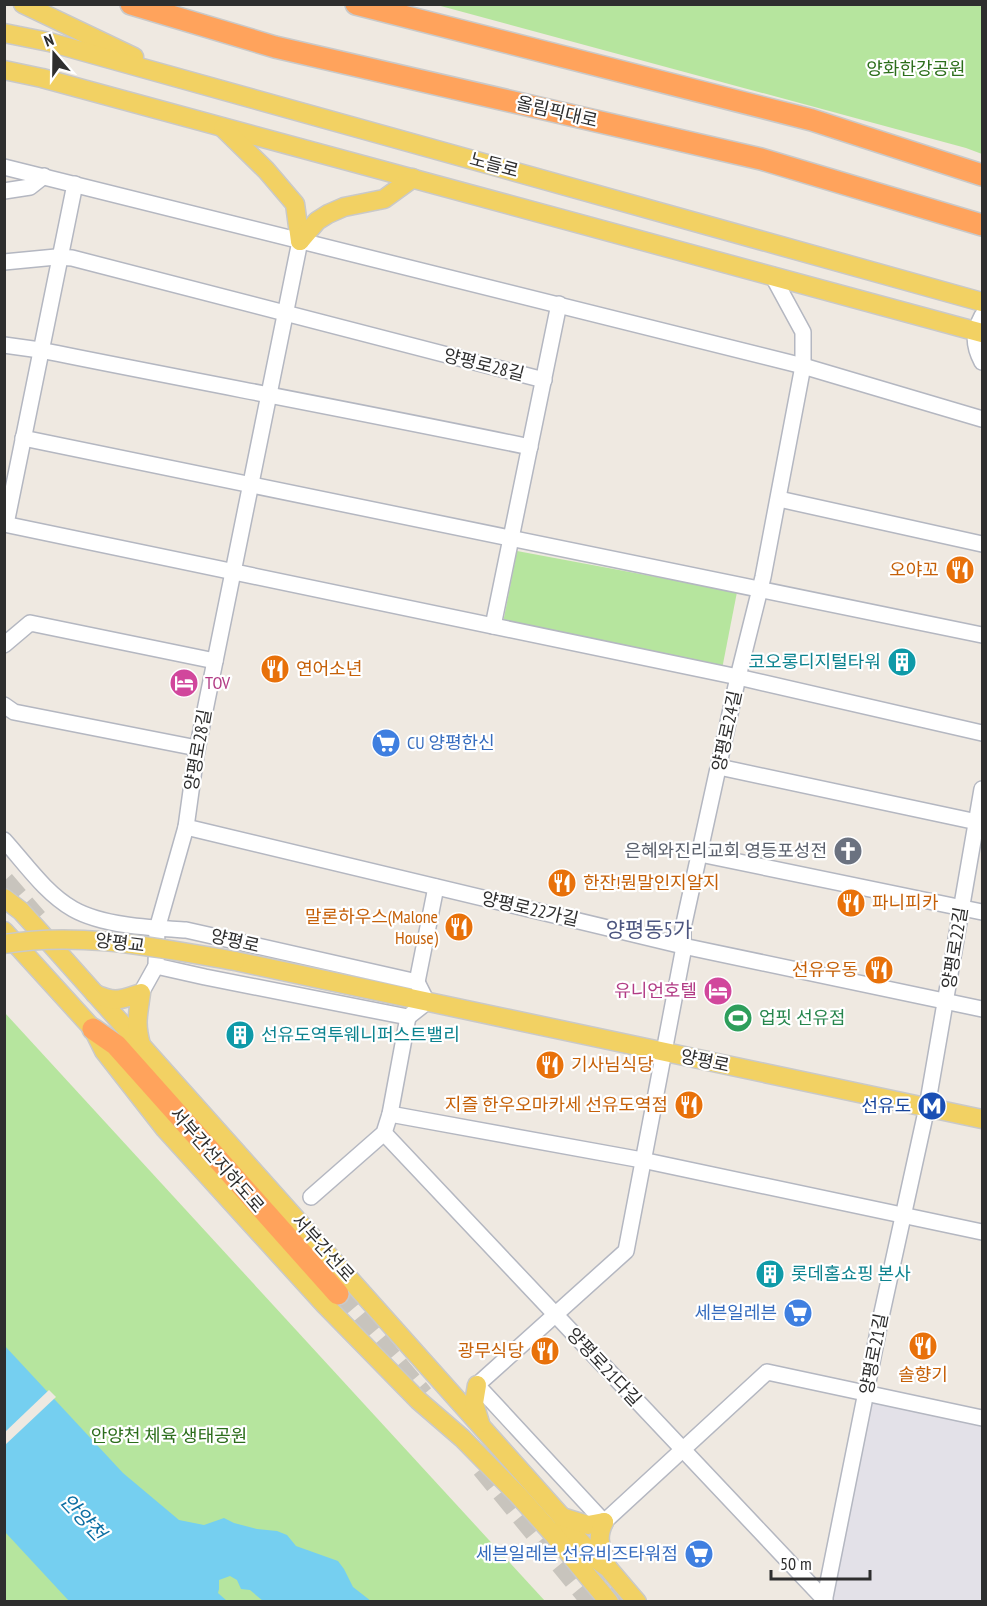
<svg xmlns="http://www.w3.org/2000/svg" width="987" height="1606" font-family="'PT Sans Narrow','Noto Sans KR',sans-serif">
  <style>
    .industrial { fill: #e3e1e8 }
    .green { fill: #b6e59e }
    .water { fill: #75cff0 }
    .pier { fill: #efe9e1 }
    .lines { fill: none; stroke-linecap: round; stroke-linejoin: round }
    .highway-tunnel { stroke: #c8c4bd; stroke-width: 21; stroke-dasharray: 21 10; stroke-linecap: butt }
    .minor-casing { stroke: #b4b7c1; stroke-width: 18 }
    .major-casing { stroke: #c9c9c9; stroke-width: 21 }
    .highway-casing { stroke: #c9c9c9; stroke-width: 24 }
    .minor { stroke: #fff; stroke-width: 15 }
    .major { stroke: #f2d163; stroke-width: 18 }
    .highway { stroke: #ffa35c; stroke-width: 21 }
    .major-bridge-casing { stroke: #c9c9c9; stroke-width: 21; stroke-linecap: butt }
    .major-bridge { stroke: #f2d163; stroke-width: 18 }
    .labels { text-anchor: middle; stroke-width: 4.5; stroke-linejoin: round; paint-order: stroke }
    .park-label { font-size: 18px; fill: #2c6e1b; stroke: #fff }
    .street-label { font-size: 18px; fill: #2e2e2e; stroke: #fff }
    .food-label { font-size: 18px; fill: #c56008; stroke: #fff; text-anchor: end }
    .culture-label { font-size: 18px; fill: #0d838f; stroke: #fff; text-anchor: start }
    .hotel-label { font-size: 18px; fill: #b23c85; stroke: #fff; text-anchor: start }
    .shop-label { font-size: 18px; fill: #366cbe; stroke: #fff; text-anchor: end }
    .worship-label { font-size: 18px; fill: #5b616d; stroke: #fff; text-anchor: end }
    .leisure-label { font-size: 18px; fill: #27864d; stroke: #fff; text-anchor: start }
    .transit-label { font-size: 18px; fill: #164399; stroke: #fff; text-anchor: end }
    .water-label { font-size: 20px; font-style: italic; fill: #0d6fa3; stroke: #fff }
    .quarter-label { font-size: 21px; fill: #4d5680; stroke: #fff }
  </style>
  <rect width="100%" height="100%" fill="#efe9e1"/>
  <path class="industrial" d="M866 1393 982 1418V1601L824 1602Z"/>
  <g class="green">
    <path d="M437 5H982V154L966 148Z"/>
    <path d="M517 551 737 592 722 669 502 628Z"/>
    <path d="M5 1013 545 1601H5Z"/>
  </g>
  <path class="water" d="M4 1345 123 1473 179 1520 204 1525 224 1518 234 1523 257 1529 277 1531 287 1535 296 1546 338 1561 344 1569 353 1587 371 1601H263L250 1590 241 1589 237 1580 230 1576 219 1580V1589L218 1593 227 1601H69L5 1532Z"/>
  <path class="pier" d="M49 1390 56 1397 5 1445V1432Z"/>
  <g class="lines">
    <g class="highway-tunnel">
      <path d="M4 881 37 919"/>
      <path d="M338 1294 423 1395"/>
      <path d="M482 1468 592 1602"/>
      <path d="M530 1494 624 1602"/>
    </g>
    <g class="minor-casing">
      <g id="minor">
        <path d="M4 167 803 366 982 419"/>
        <path d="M4 191 30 187 44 176"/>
        <path d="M4 262 56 257 72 258 544 380"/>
        <path d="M772 275 803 332V366L763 577 738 677 683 928V952L626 1251 477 1385 604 1522 767 1372 982 1418"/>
        <path d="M982 316C973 333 973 345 982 362"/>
        <path d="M4 345 40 350C204 383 367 413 530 447"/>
        <path d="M23 438 982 635"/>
        <path d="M779 499 982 544"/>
        <path d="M4 522 7 519 75 184"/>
        <path d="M4 524 738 677 982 733"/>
        <path d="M493 626 559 304"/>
        <path d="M4 645 30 623 215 661"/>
        <path d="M4 705 14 712 197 748"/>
        <path d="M719 767 977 822"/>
        <path d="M186 827 683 946 982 1009"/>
        <path d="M4 840C25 863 45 893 73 909 103 926 152 928 186 930L417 982 427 1002 408 1017 205 977 156 966"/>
        <path d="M700 854 982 912"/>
        <path d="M417 982 436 887"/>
        <path d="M141 993 156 966 157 929 186 827 196 755 300 241"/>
        <path d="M390 1114 642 1160 982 1232"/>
        <path d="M384 1133 825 1600"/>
        <path d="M311 1197 384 1133 390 1114 408 1017"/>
        <path d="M824 1602 881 1317 927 1107 982 789"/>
      </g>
    </g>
    <g class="major-casing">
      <g id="major">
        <path d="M23 4 134 57"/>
        <path d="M4 33 49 42 982 302"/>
        <path d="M4 70 42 78 982 333"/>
        <path d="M223 128 266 170 295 204 300 241"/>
        <path d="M300 241 317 221 328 214 344 207 384 199 413 178"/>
        <path d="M4 898 21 911 40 932 562 1517 567 1527 597 1560 608 1568 637 1602"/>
        <path d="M4 931 93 1029 104 1051 165 1129 325 1305 418 1400 462 1438 518 1495 553 1534 609 1602"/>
        <path d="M235 961 982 1119"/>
        <path d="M95 994C116 1003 119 1000 141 993 138 1016 135 1022 141 1045"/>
        <path d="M477 1385 474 1403 480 1423"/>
        <path d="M562 1517 588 1525 604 1522"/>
        <path d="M604 1522C595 1540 602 1548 607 1566"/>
      </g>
    </g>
    <g class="highway-casing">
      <g id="highway">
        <path d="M131 4 275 47 761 159 982 225"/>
        <path d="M356 4 812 120 982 175"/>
        <path d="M93 1029 116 1045 338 1294"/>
      </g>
    </g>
    <use href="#minor" class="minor"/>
    <use href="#major" class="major"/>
    <use href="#highway" class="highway"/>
    <g class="major-bridge-casing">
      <path id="major-bridge" d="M4 944C82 931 158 948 235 961"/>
    </g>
    <use href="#major-bridge" class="major-bridge"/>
  </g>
  <defs>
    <g id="restaurant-disc" transform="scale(1.5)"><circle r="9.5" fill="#e8710a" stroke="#fff"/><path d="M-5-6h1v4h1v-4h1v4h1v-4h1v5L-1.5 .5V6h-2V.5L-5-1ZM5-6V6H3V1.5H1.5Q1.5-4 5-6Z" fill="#fff"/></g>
    <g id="building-disc" transform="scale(1.5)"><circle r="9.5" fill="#0f9aa8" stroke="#fff"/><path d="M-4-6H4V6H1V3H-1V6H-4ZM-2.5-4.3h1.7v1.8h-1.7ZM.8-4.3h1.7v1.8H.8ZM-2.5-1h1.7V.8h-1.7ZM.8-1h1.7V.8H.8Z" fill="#fff"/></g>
    <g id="hotel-disc" transform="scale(1.5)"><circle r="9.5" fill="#d1479c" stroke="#fff"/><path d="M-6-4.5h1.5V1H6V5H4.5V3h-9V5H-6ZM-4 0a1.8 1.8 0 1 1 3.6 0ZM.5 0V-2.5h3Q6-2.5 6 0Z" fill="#fff"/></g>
    <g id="supermarket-disc" transform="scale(1.5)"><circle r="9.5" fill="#3f7fe0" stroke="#fff"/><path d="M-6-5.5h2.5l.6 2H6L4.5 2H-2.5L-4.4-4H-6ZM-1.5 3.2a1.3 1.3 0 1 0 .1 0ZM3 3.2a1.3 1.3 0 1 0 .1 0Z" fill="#fff"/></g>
    <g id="church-disc" transform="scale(1.5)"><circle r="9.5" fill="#6b7280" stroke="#fff"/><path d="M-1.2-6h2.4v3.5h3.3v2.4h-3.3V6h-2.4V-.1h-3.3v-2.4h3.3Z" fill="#fff"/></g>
    <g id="stadium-disc" transform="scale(1.5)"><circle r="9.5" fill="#2e9e5b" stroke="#fff"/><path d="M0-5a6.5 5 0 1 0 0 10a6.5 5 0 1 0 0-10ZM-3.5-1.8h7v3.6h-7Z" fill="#fff"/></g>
    <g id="metro-disc" transform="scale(1.5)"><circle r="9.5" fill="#1a4fb4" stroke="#fff"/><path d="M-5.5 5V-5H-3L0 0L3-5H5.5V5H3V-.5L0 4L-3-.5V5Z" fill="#fff"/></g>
  </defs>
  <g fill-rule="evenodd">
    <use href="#restaurant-disc" x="960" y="570"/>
    <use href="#building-disc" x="902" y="662"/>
    <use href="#restaurant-disc" x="275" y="669"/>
    <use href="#hotel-disc" x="184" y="683"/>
    <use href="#supermarket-disc" x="386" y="743"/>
    <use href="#church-disc" x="848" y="851"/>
    <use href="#restaurant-disc" x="562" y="883"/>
    <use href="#restaurant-disc" x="851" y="903"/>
    <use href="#restaurant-disc" x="459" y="927"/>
    <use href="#restaurant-disc" x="879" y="970"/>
    <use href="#hotel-disc" x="718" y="991"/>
    <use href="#stadium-disc" x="738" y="1018"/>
    <use href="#building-disc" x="240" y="1035"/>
    <use href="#restaurant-disc" x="550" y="1065"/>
    <use href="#restaurant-disc" x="689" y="1105"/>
    <use href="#metro-disc" x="932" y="1106"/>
    <use href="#building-disc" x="770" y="1274"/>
    <use href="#supermarket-disc" x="798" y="1313"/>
    <use href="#restaurant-disc" x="923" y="1346"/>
    <use href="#restaurant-disc" x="545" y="1351"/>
    <use href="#supermarket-disc" x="699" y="1554"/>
  </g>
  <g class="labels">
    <g class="park-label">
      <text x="916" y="75">양화한강공원</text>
      <text x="169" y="1442">안양천 체육 생태공원</text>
    </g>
    <g class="street-label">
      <text transform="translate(557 112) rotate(13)" y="6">올림픽대로</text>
      <text transform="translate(494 165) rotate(15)" y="6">노들로</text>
      <text transform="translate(484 365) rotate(14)" y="6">양평로28길</text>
      <text transform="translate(727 731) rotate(-78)" y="6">양평로24길</text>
      <text transform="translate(198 750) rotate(-80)" y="6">양평로28길</text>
      <text transform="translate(530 909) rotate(13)" y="6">양평로22가길</text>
      <text transform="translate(235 941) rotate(13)" y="6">양평로</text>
      <text transform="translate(120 943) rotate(7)" y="6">양평교</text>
      <text transform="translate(955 948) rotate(-81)" y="6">양평로22길</text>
      <text transform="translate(705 1061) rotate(12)" y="6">양평로</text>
      <text transform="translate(217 1160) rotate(49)" y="6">서부간선지하도로</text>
      <text transform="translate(323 1248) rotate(48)" y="6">서부간선로</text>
      <text transform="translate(874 1354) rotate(-79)" y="6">양평로21길</text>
      <text transform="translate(604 1367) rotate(47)" y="6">양평로21다길</text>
    </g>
    <g class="food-label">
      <text x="939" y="576">오야꼬</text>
      <text x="296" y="675" text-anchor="start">연어소년</text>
      <text x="583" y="889" text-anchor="start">한잔!뭔말인지알지</text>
      <text x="872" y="909" text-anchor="start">파니피카</text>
      <text x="438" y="923">말론하우스(Malone<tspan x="438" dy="21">House)</tspan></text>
      <text x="858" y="976">선유우동</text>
      <text x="571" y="1071" text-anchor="start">기사님식당</text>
      <text x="668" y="1111">지즐 한우오마카세 선유도역점</text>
      <text x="524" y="1357">광무식당</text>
      <text x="923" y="1381" text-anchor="middle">솔향기</text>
    </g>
    <g class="culture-label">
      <text x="881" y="668" text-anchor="end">코오롱디지털타워</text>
      <text x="261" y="1041">선유도역투웨니퍼스트밸리</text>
      <text x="791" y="1280">롯데홈쇼핑 본사</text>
    </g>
    <g class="hotel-label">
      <text x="205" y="689">TOV</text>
      <text x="697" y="997" text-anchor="end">유니언호텔</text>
    </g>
    <g class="shop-label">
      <text x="407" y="749" text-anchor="start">CU 양평한신</text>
      <text x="777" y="1319">세븐일레븐</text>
      <text x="678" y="1560">세븐일레븐 선유비즈타워점</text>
    </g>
    <g class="worship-label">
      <text x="827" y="857">은혜와진리교회 영등포성전</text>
    </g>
    <g class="leisure-label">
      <text x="759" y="1024">업핏 선유점</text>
    </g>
    <g class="transit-label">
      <text x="911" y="1112">선유도</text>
    </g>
    <g class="water-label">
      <text transform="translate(83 1517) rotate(47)" y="7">안양천</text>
    </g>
    <g class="quarter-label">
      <text x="649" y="937">양평동5가</text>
    </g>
  </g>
  <rect width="987" height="1606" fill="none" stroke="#2e2e2e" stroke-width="12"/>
  <g transform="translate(54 54) rotate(340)" stroke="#ffffff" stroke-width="4.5" paint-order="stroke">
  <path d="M0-4.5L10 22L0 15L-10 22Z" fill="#2e2e2e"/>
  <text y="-9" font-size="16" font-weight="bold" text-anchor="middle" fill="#2e2e2e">N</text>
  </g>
  <path d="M771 1570v9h99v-9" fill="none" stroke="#2e2e2e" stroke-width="3"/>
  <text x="780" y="1570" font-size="18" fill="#2e2e2e" stroke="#ffffff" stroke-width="4.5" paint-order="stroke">50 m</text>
</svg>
